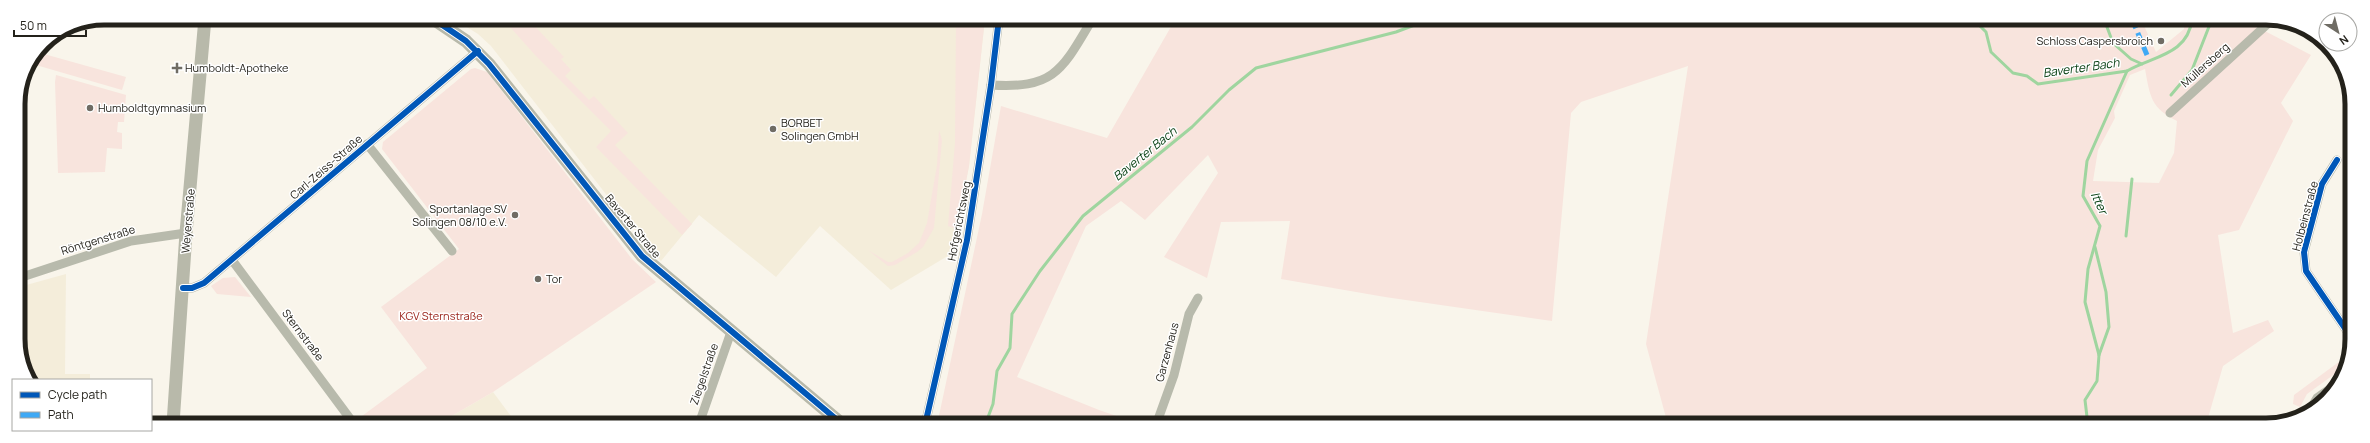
<svg xmlns="http://www.w3.org/2000/svg" width="2370" height="443" font-family="Manrope,sans-serif">
  <style>
    .built { fill: #f4edda }
    .green { fill: #f8e4dd; fill-rule: evenodd }
    .lines { fill: none; stroke-linecap: round; stroke-linejoin: round }
    .stream { stroke: #9fd59f; stroke-width: 3 }
    .minor { stroke: #b8baac; stroke-width: 9 }
    .secondary { stroke: #b8b9aa; stroke-width: 13 }
    .quiet { stroke: #3fa9f5; stroke-width: 5; stroke-dasharray: 10 5; stroke-linecap: butt }
    .cycleway-casing { stroke: #fff; stroke-width: 8 }
    .cycleway { stroke: #0057b8; stroke-width: 6 }
    .poi-dot { fill: #6f6c64; stroke: #fff; stroke-width: 1.5 }
    .labels { text-anchor: middle; stroke-width: 3; stroke-linejoin: round; paint-order: stroke }
    .poi-label { font-size: 11px; fill: #24221b; stroke: #fff; text-anchor: start }
    .street-label { font-size: 11px; fill: #24221b; stroke: #fff }
    .park-label { font-size: 11px; fill: #981f16; stroke: #fff }
    .water-label { font-size: 12px; font-style: italic; fill: #003a0c; stroke: #fff }
    .rim { fill: none; stroke: #24221b; stroke-width: 5 }
  </style>
  <rect width="100%" height="100%" fill="#f9f5eb"/>
  <g class="built">
    <path d="M459 18H985L969 166 951 254 891 290 820 226 776 277 699 215 661 261 619 211 491 46 478 34 457 21Z"/>
    <path d="M66 274 65 374H90V380H32L20 356 19 287Z"/>
    <path d="M493 392 517 424H438Z"/>
  </g>
  <g class="green">
    <path d="M502 18H527L564 57 561 59 571 70 565 76 589 100 594 96 628 133 615 145 692 224 682 235 596 147 611 131 535 55Z"/>
    <path d="M956 18H985L969 166 957 229 948 226 955 143Z"/>
    <path d="M1176 18 2141 19 2156 52 2184 29 2185 19H2265L2257 27 2311 55 2281 103 2293 121 2239 230 2218 235 2233 333 2268 320 2274 331 2223 366 2206 425H1668L1646 344 1688 66 1581 102 1571 113 1552 321 1385 297 1281 279 1290 221 1221 222 1207 278 1164 257 1218 173 1208 155 1145 220 1121 201 1086 226 1017 377 1099 410 1143 425H937L982 214 1001 106 1107 138ZM2145 69C2150 97 2151 108 2177 121L2174 153 2159 183 2093 181 2098 150 2115 118 2114 111 2130 75Z"/>
    <path d="M37 52 126 77 122 90 29 63Z"/>
    <path d="M475 68 487 72 632 259 656 282 493 392 438 424H373L370 420 362 416 427 368 381 307 459 249 382 149 383 142 471 69Z"/>
    <path d="M56 75 126 95 124 122H118L117 132 122 133V149L107 148 105 172 58 173 55 82Z"/>
    <path d="M939 130 942 140 934 228 923 247 917 252 895 265 888 266 868 250 888 262H892L908 253 919 243 927 223 937 165Z"/>
    <path d="M235 277 251 297 217 294 211 286 223 278Z"/>
    <path d="M2351 353 2347 365 2307 394 2300 407 2293 404 2294 395Z"/>
  </g>
  <g class="lines">
    <g class="stream">
      <path d="M1973 19 1986 32 1991 52 2013 73 2027 76 2038 84 2127 71"/>
      <path d="M2104 19 2113 43 2131 59 2142 64"/>
      <path d="M2171 95 2192 70 2212 19"/>
      <path d="M2126 236 2132 179"/>
      <path d="M2095 247 2106 292 2109 327 2099 355"/>
      <path d="M985 425 993 404 997 371 1010 348 1012 314 1040 271 1083 216 1192 127 1229 90 1256 68 1396 32 1433 18"/>
      <path d="M2074 425 2087 417 2085 400 2097 381 2099 355 2085 302 2088 269 2100 226 2083 196 2087 161 2127 71C2153 56 2188 55 2192 19"/>
    </g>
    <g class="minor">
      <path d="M991 85C1055 89 1062 70 1093 18"/>
      <path d="M2170 113 2273 19"/>
      <path d="M367 144 452 251"/>
      <path d="M2337 160 2322 184 2304 252 2306 271 2351 337"/>
      <path d="M232 260 354 424"/>
      <path d="M19 278 131 241 186 233"/>
      <path d="M183 288H192L204 283 478 51"/>
      <path d="M2308 413 2317 398 2341 381"/>
      <path d="M699 424 731 332"/>
      <path d="M925 425 967 240 991 85 999 18"/>
      <path d="M1156 425 1174 375 1189 314 1198 298"/>
    </g>
    <g class="secondary">
      <path d="M432 18 466 41 489 64 642 256 842 424"/>
      <path d="M173 424 186 233 205 18"/>
    </g>
    <path class="quiet" d="M2132 19 2147 55"/>
    <g class="cycleway-casing">
      <g id="cycleway">
        <path d="M432 18 466 41 489 64 642 256 842 424"/>
        <path d="M2337 160 2322 184 2304 252 2306 271 2351 337"/>
        <path d="M183 288H192L204 283 478 51"/>
        <path d="M925 425 967 240 991 85 999 18"/>
      </g>
    </g>
    <use href="#cycleway" class="cycleway"/>
  </g>
  <g class="poi-dot">
    <circle cx="2161" cy="41" r="4"/>
    <path d="M175 62h4v4h4v4h-4v4h-4v-4h-4v-4h4z"/>
    <circle cx="90" cy="108" r="4"/>
    <circle cx="773" cy="129" r="4"/>
    <circle cx="515" cy="215" r="4"/>
    <circle cx="538" cy="279" r="4"/>
  </g>
  <g class="labels">
    <g class="poi-label">
      <text x="2153" y="45" text-anchor="end">Schloss Caspersbroich</text>
      <text x="185" y="72">Humboldt-Apotheke</text>
      <text x="98" y="112">Humboldtgymnasium</text>
      <text x="781" y="127">BORBET<tspan x="781" dy="13">Solingen GmbH</tspan></text>
      <text x="507" y="213" text-anchor="end">Sportanlage SV<tspan x="507" dy="13">Solingen 08/10 e.V.</tspan></text>
      <text x="546" y="283">Tor</text>
    </g>
    <g class="street-label">
      <text transform="translate(2205 65) rotate(-42)" y="4">Müllersberg</text>
      <text transform="translate(326 167) rotate(-41)" y="4">Carl-Zeiss-Straße</text>
      <text transform="translate(2305 216) rotate(-75)" y="4">Holbeinstraße</text>
      <text transform="translate(188 221) rotate(-85)" y="4">Weyerstraße</text>
      <text transform="translate(959 221) rotate(-79)" y="4">Hofgerichtsweg</text>
      <text transform="translate(633 226) rotate(50)" y="4">Baverter Straße</text>
      <text transform="translate(98 240) rotate(-17)" y="4">Röntgenstraße</text>
      <text transform="translate(303 335) rotate(53)" y="4">Sternstraße</text>
      <text transform="translate(1167 352) rotate(-75)" y="4">Garzenhaus</text>
      <text transform="translate(704 374) rotate(-71)" y="4">Ziegelstraße</text>
    </g>
    <g class="park-label">
      <text x="441" y="320">KGV Sternstraße</text>
    </g>
    <g class="water-label">
      <text transform="translate(2081 68) rotate(-8)" y="4">Baverter Bach</text>
      <text transform="translate(1145 154) rotate(-39)" y="4">Baverter Bach</text>
      <text transform="translate(2099 203) rotate(65)" y="4">Itter</text>
    </g>
  </g>
  <path d="M0 0H2370V443H0ZM104 25H2266A79 79 0 0 1 2345 104V339A79 79 0 0 1 2266 418H104A79 79 0 0 1 25 339V104A79 79 0 0 1 104 25Z" fill="#fff" fill-rule="evenodd"/>
  <path class="rim" d="M104 25H2266A79 79 0 0 1 2345 104V339A79 79 0 0 1 2266 418H104A79 79 0 0 1 25 339V104A79 79 0 0 1 104 25Z"/>
  <rect x="12" y="379" width="140" height="52" fill="#ffffff" stroke="#a7a7a4"/>
  <rect x="20" y="392" width="20" height="6" fill="#0057b8" stroke="#a7a7a4"/>
  <text x="48" y="399" font-size="12" fill="#24221b">Cycle path</text>
  <rect x="20" y="412" width="20" height="6" fill="#3fa9f5" stroke="#a7a7a4"/>
  <text x="48" y="419" font-size="12" fill="#24221b">Path</text>
  <g transform="translate(2338 32) rotate(144)"><circle r="19" fill="#ffffff" stroke="#a7a7a4"/>
  <path d="M0-3L7 15L0 10L-7 15Z" fill="#6f6c64"/>
  <text y="-6" font-size="11" font-weight="bold" text-anchor="middle" fill="#24221b">N</text>
  </g>
  <path d="M14 30v6h72v-6" fill="none" stroke="#24221b" stroke-width="2"/>
  <text x="20" y="30" font-size="12" fill="#24221b" stroke="#ffffff" stroke-width="3" paint-order="stroke">50 m</text>
</svg>
